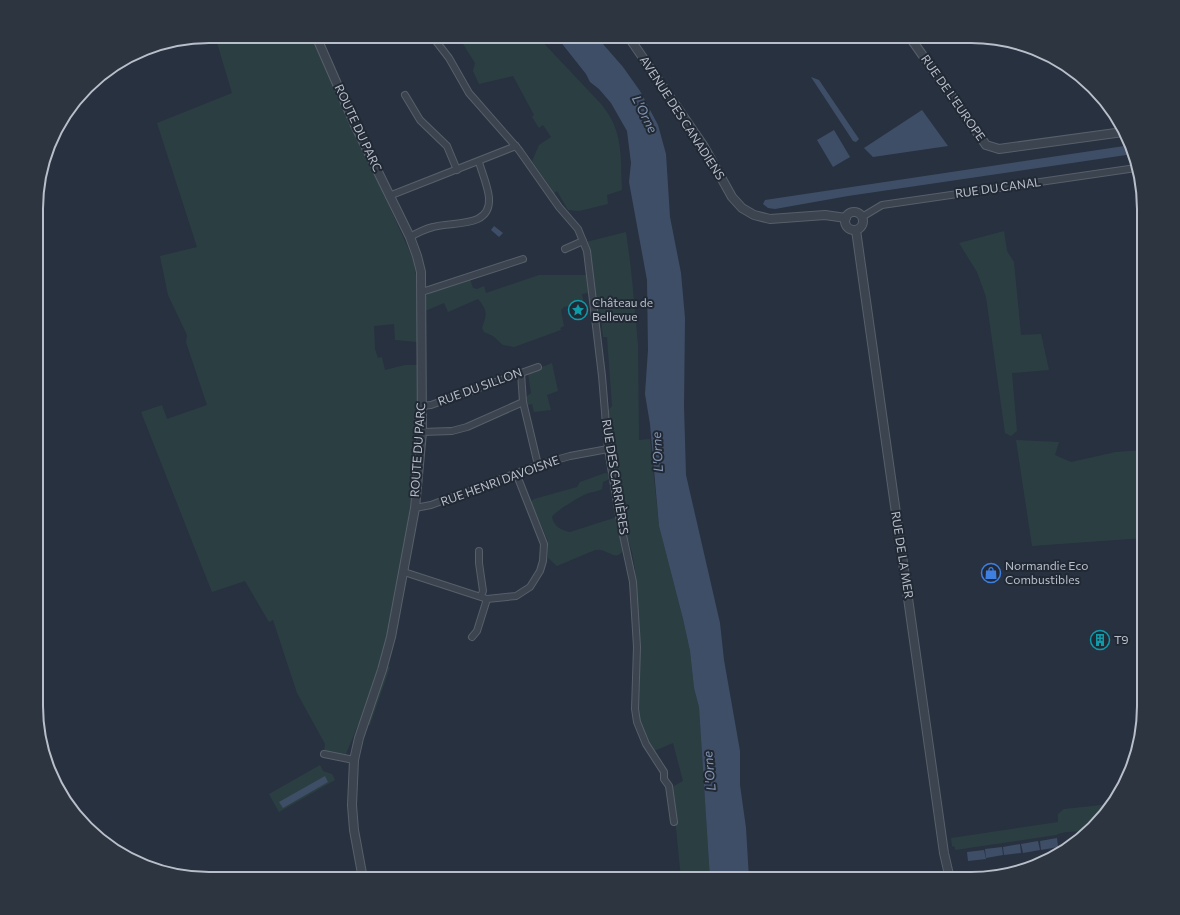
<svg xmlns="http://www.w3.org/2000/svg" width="1180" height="915" font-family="Commissioner,sans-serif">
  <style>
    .green { fill: #2b3f42 }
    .water { fill: #3f4e67 }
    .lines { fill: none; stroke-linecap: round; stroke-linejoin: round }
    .minor-casing { stroke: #575f6a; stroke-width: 8 }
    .tertiary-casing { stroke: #575f6a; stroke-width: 10 }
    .minor { stroke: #3c4450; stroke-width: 6 }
    .tertiary { stroke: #3c4450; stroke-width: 8 }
    .labels { text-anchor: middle; stroke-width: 4; stroke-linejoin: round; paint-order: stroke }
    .street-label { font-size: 12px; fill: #b9bfca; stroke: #212935 }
    .poi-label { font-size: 12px; fill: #b9bfca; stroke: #212935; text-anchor: start }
    .water-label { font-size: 13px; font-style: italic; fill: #8394af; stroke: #212935 }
    .rim { fill: none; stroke: #b9bfca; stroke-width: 2 }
  </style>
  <rect width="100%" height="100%" fill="#283140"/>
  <g class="green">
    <path d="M215 36H312L413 259 416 276 418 342 395 340 394 324 374 326 375 349 378 358 382 357 385 370 405 365H418C417 403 416 441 413 479 407 541 395 604 381 665L390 667 370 725H358L346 754 324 751 325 744 297 693 273 620 269 622 245 581 212 592 141 412 162 405 167 419 207 405 186 342 187 335 168 295 160 256 197 247 157 123 232 93Z"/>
    <path d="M458 36H537L602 105C624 133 620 156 622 190L607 195 608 204 579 211 568 210 557 191 554 193 532 161 539 145 551 137 543 125 539 128 532 117 534 115 513 76 479 84 473 71 475 63Z"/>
    <path d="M1004 231 1007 251 1014 262 1021 335 1041 334 1049 370 1012 373 1017 431 1011 436 1005 433 986 297 977 272 959 243Z"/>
    <path d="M626 232 631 269 638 345 639 440 650 439 659 526 683 619 690 651 694 688 699 707 710 879H681L672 787 683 781 673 743 654 751 647 739 638 716 639 656 635 569 632 552 624 527 611 447 608 411 612 406 607 337H603L601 319H596L591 256 586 242Z"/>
    <path d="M539 275H586L588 293 582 294 583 300 581 303 564 307 561 310 564 326 560 328 561 330 514 347 503 345 493 336 484 332 482 328C487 314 488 311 478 299L448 312 444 303 425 311 426 296 430 293 470 279 473 288 477 289 484 286 486 293Z"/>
    <path d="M552 363 558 391 547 395 551 410 534 412 532 404 527 405 526 397 531 393 528 373Z"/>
    <path d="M1016 440 1059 442 1055 455 1071 462 1116 452 1144 450V538L1032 546Z"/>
    <path d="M605 473 610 474V479L603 482 602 489C597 492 591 492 586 494 579 497 554 512 552 517 554 527 561 530 570 532L617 517C619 525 631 560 613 555 605 552 603 549 595 550L557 566 548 558V541L531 502 534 499 577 487 580 482Z"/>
    <path d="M320 765 323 771 332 774 335 780 279 812 269 794Z"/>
    <path d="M1111 804C1105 813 1099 826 1088 830 1077 833 1066 830 1056 835L955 850V847L952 846 951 838 1058 822V814L1064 809Z"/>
  </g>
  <g class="water">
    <path d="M556 36H596L623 67 640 91 658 125 666 154 670 217 681 273 685 318 684 406 686 475 720 623 724 660 740 751V785L746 828 749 879H710L699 707 694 688 690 651 683 619 659 526 650 424 645 394 648 350 647 280 629 182 631 163 627 131 611 103 599 89 590 82 586 74Z"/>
    <path d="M811 77 819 80 859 139 856 142 853 141Z"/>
    <path d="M922 110 948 146 873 157 864 148Z"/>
    <path d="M834 130 850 157 833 167 817 140Z"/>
    <path d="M1131 145 1133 154 848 196 775 209 768 208 763 204 765 200Z"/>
    <path d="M494 226 503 233 499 237 491 230Z"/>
    <path d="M325 776 328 782 283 808 279 802Z"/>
    <path d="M1057 838 1058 847 1041 850 1040 841Z"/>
    <path d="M1038 841 1040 850 1023 853 1021 844Z"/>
    <path d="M1020 844 1021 853 1004 855 1003 847Z"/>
    <path d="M1002 847 1003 855 986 858 985 849Z"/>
    <path d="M984 850 986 859 968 861 967 852Z"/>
  </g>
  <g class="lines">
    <g class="minor-casing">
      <g id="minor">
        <path d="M432 36 449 58 469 93 519 150 559 207 578 229 587 251 602 376 608 449 620 521 633 582 637 647 635 709 637 722 646 744 664 772V779L669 786 674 822"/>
        <path d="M405 95 420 120 447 146 457 170"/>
        <path d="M389 196 516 146"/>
        <path d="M862 217 882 205 1136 168"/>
        <path d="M410 237C417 233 425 229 433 227 452 221 491 229 489 198 488 186 482 173 479 162"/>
        <path d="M565 249 583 241"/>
        <path d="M422 292 523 259"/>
        <path d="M521 373 523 402"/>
        <path d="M422 406 431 405 538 367"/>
        <path d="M422 432 452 431 467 427 523 402 538 465"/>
        <path d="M415 508 431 505 538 465 570 456 608 449"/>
        <path d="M479 551V563L483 591 481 596"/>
        <path d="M404 572 487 599 516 596 530 587 540 571 543 561 544 544 516 473"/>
        <path d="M472 637 477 631 487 599"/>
        <path d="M324 754 354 760"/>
      </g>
    </g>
    <g class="tertiary-casing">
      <g id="tertiary">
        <path d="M316 36 355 125 410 237 417 256 421 272 422 432 415 508 391 637 382 670 359 738 354 760 352 805 354 830 363 879"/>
        <path d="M628 36 703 145 732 197 742 208 754 215 770 219 825 215 846 218"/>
        <path d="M909 36 986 145 999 149 1123 132"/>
        <circle cx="854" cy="221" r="9"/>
        <path d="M856 230 944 853 950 879"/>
      </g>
    </g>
    <use href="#minor" class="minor"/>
    <use href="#tertiary" class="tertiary"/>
  </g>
  <defs>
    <g id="sight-ring" transform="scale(1)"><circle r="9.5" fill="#212935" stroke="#0f9aa8" stroke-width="1.5"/><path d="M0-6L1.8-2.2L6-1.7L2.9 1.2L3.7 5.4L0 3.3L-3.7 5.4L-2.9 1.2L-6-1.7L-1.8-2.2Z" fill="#0f9aa8"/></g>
    <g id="shop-ring" transform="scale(1)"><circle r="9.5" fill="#212935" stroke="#3f7fe0" stroke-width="1.5"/><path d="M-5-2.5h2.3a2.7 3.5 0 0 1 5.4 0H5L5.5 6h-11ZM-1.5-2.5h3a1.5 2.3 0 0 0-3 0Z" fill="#3f7fe0"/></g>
    <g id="building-ring" transform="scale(1)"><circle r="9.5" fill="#212935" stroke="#0f9aa8" stroke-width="1.5"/><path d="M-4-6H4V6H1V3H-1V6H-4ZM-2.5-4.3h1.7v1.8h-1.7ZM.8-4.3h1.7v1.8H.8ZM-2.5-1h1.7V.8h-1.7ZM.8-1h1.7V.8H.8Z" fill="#0f9aa8"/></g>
  </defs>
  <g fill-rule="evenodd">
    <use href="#sight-ring" x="578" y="310"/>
    <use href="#shop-ring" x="991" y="573"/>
    <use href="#building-ring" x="1100" y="640"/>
  </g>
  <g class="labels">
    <g class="street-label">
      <text transform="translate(953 98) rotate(55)" y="4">RUE DE L'EUROPE</text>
      <text transform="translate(682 118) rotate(57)" y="4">AVENUE DES CANADIENS</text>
      <text transform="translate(358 128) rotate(65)" y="4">ROUTE DU PARC</text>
      <text transform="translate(998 188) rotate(-8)" y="4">RUE DU CANAL</text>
      <text transform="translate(480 387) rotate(-20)" y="4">RUE DU SILLON</text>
      <text transform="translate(418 450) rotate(-86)" y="4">ROUTE DU PARC</text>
      <text transform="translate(615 477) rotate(81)" y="4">RUE DES CARRIÈRES</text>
      <text transform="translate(500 481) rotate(-20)" y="4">RUE HENRI DAVOISNE</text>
      <text transform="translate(902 555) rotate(81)" y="4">RUE DE LA MER</text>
    </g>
    <g class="poi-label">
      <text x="592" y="307">Château de<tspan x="592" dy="14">Bellevue</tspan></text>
      <text x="1005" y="570">Normandie Eco<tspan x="1005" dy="14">Combustibles</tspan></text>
      <text x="1114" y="644">T9</text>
    </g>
    <g class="water-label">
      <text transform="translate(645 114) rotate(63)" y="5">L'Orne</text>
      <text transform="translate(657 452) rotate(-93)" y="5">L'Orne</text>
      <text transform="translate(709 771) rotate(-95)" y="5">L'Orne</text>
    </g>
  </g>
  <path d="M0 0H1180V915H0ZM209 43H971A166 166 0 0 1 1137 209V706A166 166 0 0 1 971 872H209A166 166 0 0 1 43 706V209A166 166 0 0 1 209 43Z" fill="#2d3541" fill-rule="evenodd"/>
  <path class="rim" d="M209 43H971A166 166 0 0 1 1137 209V706A166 166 0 0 1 971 872H209A166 166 0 0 1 43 706V209A166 166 0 0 1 209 43Z"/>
</svg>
